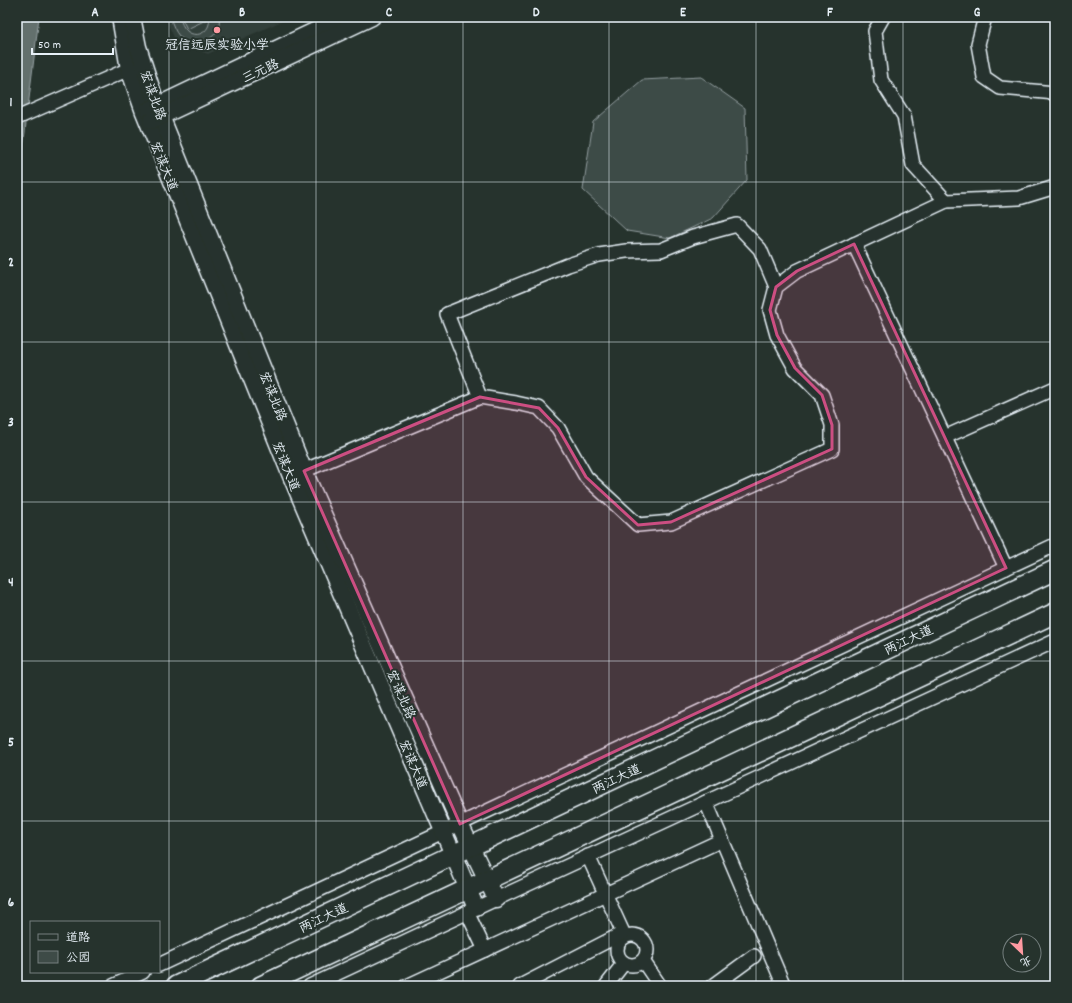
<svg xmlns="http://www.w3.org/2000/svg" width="1072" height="1003" font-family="Dekko,'LXGW WenKai TC',sans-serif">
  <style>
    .built { fill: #333f3a }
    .green { fill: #3e4b47; stroke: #939ea0 }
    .water { fill: #636f6d; stroke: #98a3a5 }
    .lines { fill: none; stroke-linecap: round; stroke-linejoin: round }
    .minor-casing { stroke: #e8f1f8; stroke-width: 16 }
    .major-casing { stroke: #e8f1f8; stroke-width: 19 }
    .highway-casing { stroke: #e8f1f8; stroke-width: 22 }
    .minor { stroke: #26332d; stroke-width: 13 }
    .major { stroke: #26332d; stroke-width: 16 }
    .highway { stroke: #26332d; stroke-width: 19 }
    .marked { fill: #cc4e82; fill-opacity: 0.2; stroke: #cc4e82; stroke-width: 3; stroke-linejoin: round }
    .grid { fill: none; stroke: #e8f1f8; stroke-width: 1; stroke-opacity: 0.55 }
    .poi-dot { fill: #ff9aa2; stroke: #26332d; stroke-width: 1.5 }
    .labels { text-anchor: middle; stroke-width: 4; stroke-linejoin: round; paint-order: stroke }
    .poi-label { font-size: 13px; fill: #e8f1f8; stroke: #26332d }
    .street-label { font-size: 13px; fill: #e8f1f8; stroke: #26332d }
    .neatline { fill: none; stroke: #e8f1f8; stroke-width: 1.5 }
    .grid-label { font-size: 13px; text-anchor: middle; font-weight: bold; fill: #e8f1f8 }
  </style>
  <rect width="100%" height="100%" fill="#26332d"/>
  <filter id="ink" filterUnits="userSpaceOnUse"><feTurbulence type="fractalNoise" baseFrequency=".025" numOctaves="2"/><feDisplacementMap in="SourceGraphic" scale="8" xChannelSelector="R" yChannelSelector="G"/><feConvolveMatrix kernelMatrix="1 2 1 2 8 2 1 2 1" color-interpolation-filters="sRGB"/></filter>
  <g filter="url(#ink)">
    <path class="built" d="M165 17H291L208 54 176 42Z"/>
    <g class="green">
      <path d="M170 17H179C181 21 183 28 187 31 198 40 212 30 209 17H219C223 38 195 52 180 37 175 32 172 23 170 17Z"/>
      <path d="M181 17H207L208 19 187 29Z"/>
      <path d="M701 77 745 108 747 180 713 218 670 238 627 231 583 190 593 122 642 80Z"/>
    </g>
    <path class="water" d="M17 17H39L17 197Z"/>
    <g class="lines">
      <g class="minor-casing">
        <g id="minor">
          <path d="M883 17 875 31 881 80 904 116 913 165 946 201 1019 198 1055 187"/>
          <path d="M985 17 978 44 984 77 1000 88 1055 93"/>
          <path d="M17 118 129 69"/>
          <path d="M854 244 1006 568"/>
          <path d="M480 397 447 314 568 265 599 255 626 251 661 250 693 237 737 225 760 249 776 287"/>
          <path d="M945 437 1055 388"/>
          <path d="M296 474 480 397 516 403 539 408 558 428 586 477 638 525 671 522 832 449V425L822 395 795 368 777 335 770 310 776 287 797 271 946 201"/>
          <path d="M706 802 784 986"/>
          <path d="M588 856 625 937"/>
          <path d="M467 912 485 950"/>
          <circle cx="632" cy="950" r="15"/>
          <path d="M643 961 660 986"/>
          <path d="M159 965 1055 545"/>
          <path d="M113 986 143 972"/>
          <path d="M310 986 496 899 1055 641"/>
          <path d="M407 986 722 840"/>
          <path d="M520 986 623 933"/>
          <path d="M606 986 624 963"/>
          <path d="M713 986 754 956"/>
        </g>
      </g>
      <g class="major-casing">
        <g id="major">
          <path d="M120 17 129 69 144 112 291 476 476 908"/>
          <path d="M132 17 138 47 157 106 304 471 460 824 496 899"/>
          <path d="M148 110 344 17"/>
          <path d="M151 121 372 17"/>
        </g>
      </g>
      <g class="highway-casing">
        <g id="highway">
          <path d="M176 986 1055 570"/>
          <path d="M261 986 1055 613"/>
        </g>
      </g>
      <use href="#minor" class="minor"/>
      <use href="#major" class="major"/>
      <use href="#highway" class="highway"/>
    </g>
  </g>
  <path class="marked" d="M854 244 1006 568 460 824 304 471 480 397 539 408 558 428 586 477 638 525 671 522 832 449V425L822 395 795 368 777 335 770 310 776 287 797 271Z"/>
  <path class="grid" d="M169 17V986M316 17V986M463 17V986M609 17V986M756 17V986M903 17V986M17 182H1055M17 342H1055M17 502H1055M17 661H1055M17 821H1055"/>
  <circle class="poi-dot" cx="217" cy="30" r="4"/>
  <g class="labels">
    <g class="poi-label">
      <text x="217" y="49">冠信远辰实验小学</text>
    </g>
    <g class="street-label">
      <text transform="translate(260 70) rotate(-25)" y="5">三元路</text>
      <text transform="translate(154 95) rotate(70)" y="5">宏谋北路</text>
      <text transform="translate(165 166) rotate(68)" y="5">宏谋大道</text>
      <text transform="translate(274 396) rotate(68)" y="5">宏谋北路</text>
      <text transform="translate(287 466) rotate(68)" y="5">宏谋大道</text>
      <text transform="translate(908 639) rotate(-25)" y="5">两江大道</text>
      <text transform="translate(402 694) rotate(66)" y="5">宏谋北路</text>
      <text transform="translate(414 764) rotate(67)" y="5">宏谋大道</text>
      <text transform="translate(616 778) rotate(-25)" y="5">两江大道</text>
      <text transform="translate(323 917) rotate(-25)" y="5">两江大道</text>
    </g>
  </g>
  <rect width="1072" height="1003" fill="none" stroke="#26332d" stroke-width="44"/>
  <rect x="30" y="921" width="130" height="52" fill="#26332d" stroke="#747f7e"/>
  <rect x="38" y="934" width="20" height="6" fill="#26332d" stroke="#747f7e"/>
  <text x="66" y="941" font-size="12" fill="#e8f1f8">道路</text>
  <rect x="38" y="951" width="20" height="12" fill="#3e4b47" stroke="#747f7e"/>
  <text x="66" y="961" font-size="12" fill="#e8f1f8">公园</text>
  <g transform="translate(1022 953) rotate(155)"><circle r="19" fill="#26332d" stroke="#747f7e"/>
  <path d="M0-3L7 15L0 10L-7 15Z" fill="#ff9aa2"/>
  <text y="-6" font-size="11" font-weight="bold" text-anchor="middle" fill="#e8f1f8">北</text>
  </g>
  <path d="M32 48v6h81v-6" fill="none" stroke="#e8f1f8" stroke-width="2"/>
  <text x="38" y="48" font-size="12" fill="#e8f1f8" stroke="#26332d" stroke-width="3" paint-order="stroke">50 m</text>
  <rect x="22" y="22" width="1028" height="959" class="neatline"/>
  <g class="grid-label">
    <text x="95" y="16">A</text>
    <text x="242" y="16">B</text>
    <text x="389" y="16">C</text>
    <text x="536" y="16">D</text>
    <text x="683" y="16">E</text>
    <text x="830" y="16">F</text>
    <text x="977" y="16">G</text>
    <text x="11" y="106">1</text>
    <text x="11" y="266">2</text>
    <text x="11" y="426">3</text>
    <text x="11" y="586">4</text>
    <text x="11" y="746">5</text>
    <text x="11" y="906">6</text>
  </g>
</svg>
